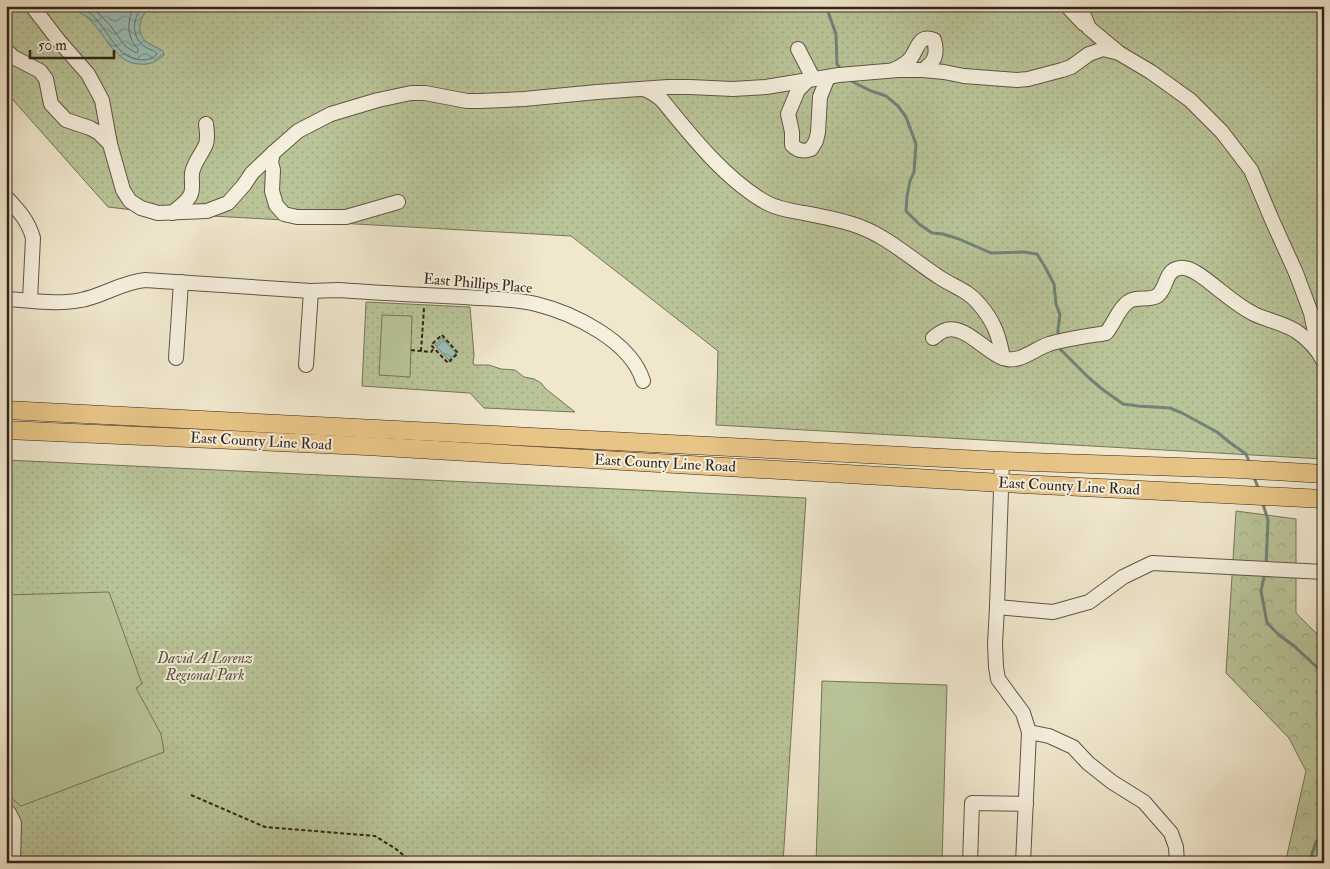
<svg xmlns="http://www.w3.org/2000/svg" width="1330" height="869" font-family="'IM FELL Double Pica',serif">
  <style>
    .green { fill: url(#green-dots); stroke: #767458 }
    .forest { fill: url(#forest-crowns); stroke: #767458 }
    .pitch { fill: #b9c599; stroke: #767458 }
    .water { fill: url(#water-waves); stroke: #718278 }
    .lines { fill: none; stroke-linecap: round; stroke-linejoin: round }
    .shore { stroke: #667268; stroke-width: 1 }
    .stream { stroke: #718278; stroke-width: 3 }
    .minor-casing { stroke: #625545; stroke-width: 16 }
    .major-casing { stroke: #332418; stroke-width: 19 }
    .path { stroke: #332418; stroke-width: 2; stroke-dasharray: 4 2.5; stroke-linecap: butt }
    .minor { stroke: #f5efde; stroke-width: 14 }
    .major { stroke: #e8c486; stroke-width: 18 }
    .labels { text-anchor: middle; stroke-width: 4; stroke-linejoin: round; paint-order: stroke }
    .street-label { font-size: 15px; fill: #332418; stroke: #f5efde }
    .park-label { font-size: 15px; font-style: italic; fill: #5b543f; stroke: #f5efde }
  </style>
  <defs>
    <pattern id="green-dots" width="8" height="8" patternUnits="userSpaceOnUse" patternTransform="scale(1.25)"><rect width="8" height="8" fill="#b9c599"/><path d="M2 2h.1M6 6h.1" fill="none" stroke="#a0a983" stroke-width="1.8" stroke-linecap="round"/></pattern>
    <pattern id="forest-crowns" width="20" height="18" patternUnits="userSpaceOnUse" patternTransform="scale(1.25)"><rect width="20" height="18" fill="#b9c599"/><path d="M2 6a3 3 0 1 1 6 0M12 15a3 3 0 1 1 6 0" fill="none" stroke="#a0a983"/></pattern>
    <pattern id="water-waves" width="16" height="10" patternUnits="userSpaceOnUse" patternTransform="scale(1.25)"><rect width="16" height="10" fill="#9ac0b8"/><path d="M0 5q4-4 8 0t8 0" fill="none" stroke="#7e9c95"/></pattern>
  </defs>
  <rect width="100%" height="100%" fill="#f0e7cd"/>
  <filter id="stains"><feTurbulence type="fractalNoise" baseFrequency=".004" numOctaves="4"/><feColorMatrix values="0 0 0 0 .2 0 0 0 0 .09 0 0 0 0 .02 0 0 0 .5 -.17"/></filter>
  <radialGradient id="worn" r=".72"><stop offset=".6" stop-color="#630" stop-opacity="0"/><stop offset="1" stop-color="#630" stop-opacity=".3"/></radialGradient>
  <g class="green">
    <path d="M6 6H1324V459L716 425 718 351 571 236 158 213 108 207 6 92Z"/>
    <path d="M366 302 470 307 474 355 473 363 474 365H489L501 369 515 370 524 377 534 379 541 383 546 389 575 412 484 408 470 393 362 386Z"/>
    <path d="M6 460 806 498 783 863H6Z"/>
  </g>
  <path class="forest" d="M1236 511 1296 519V613L1324 641V863H1289L1287 855 1306 771 1289 738 1226 673Z"/>
  <g class="pitch">
    <path d="M382 315 412 316 410 377 379 375Z"/>
    <path d="M109 592 142 684 136 688 161 734 164 752 21 806 10 797 6 796V595Z"/>
    <path d="M822 681 947 685 942 863H816Z"/>
  </g>
  <g class="water">
    <path d="M62 6H150C140 17 134 33 148 43 153 46 158 48 163 51L164 55C156 62 150 65 140 64 115 64 106 35 90 20 82 12 73 10 62 6Z"/>
    <path d="M442 338 456 353 449 360 435 345Z"/>
  </g>
  <g class="lines">
    <g class="shore">
      <path d="M77 6C100 14 106 37 121 51 130 60 148 64 157 54 154 50 151 50 147 48 131 39 131 19 143 6"/>
      <path d="M91 6 109 24 125 46 136 53 138 52V49C126 36 127 21 134 6"/>
    </g>
    <g class="stream">
      <path d="M826 6 836 34 837 64 840 68"/>
      <path d="M850 79 853 82 871 91 886 96 898 106 906 117 916 144 914 172 910 181 907 196 906 211 919 224 932 233 943 234 959 239 991 253 1023 252 1037 254 1045 267 1054 284 1056 304 1060 315 1058 329V334"/>
      <path d="M1059 348 1088 377 1102 389 1123 404 1138 406 1170 408 1182 413 1217 432 1229 442 1246 454 1250 464"/>
      <path d="M1253 475 1259 490"/>
      <path d="M1262 501 1268 520 1266 566"/>
      <path d="M1265 572 1261 591 1267 623 1279 635 1294 646 1321 671 1324 676"/>
      <path d="M1309 863 1316 842 1324 833"/>
    </g>
    <g class="minor-casing">
      <g id="minor">
        <path d="M32 6 59 41 88 74 102 100 110 144"/>
        <path d="M1067 6 1084 24"/>
        <path d="M1080 6 1089 28 1119 53 1151 72 1190 100 1222 132 1251 170 1272 220 1296 273 1311 313 1319 352"/>
        <path d="M798 49 812 76 798 90 788 114 792 132V145C798 151 803 152 811 149L816 141 818 132 820 97 828 77"/>
        <path d="M6 50 13 57 40 71 46 79 51 104 66 120 90 128 99 133 110 144 123 190 130 201 141 208 158 213 207 211 228 203 244 185 252 173 273 153"/>
        <path d="M893 70C900 67 906 64 911 58 918 48 919 34 934 40 938 54 935 62 923 70"/>
        <path d="M643 89C651 91 656 95 662 100 691 136 727 181 767 203 778 209 792 211 804 213 820 216 836 219 852 224 885 234 910 258 939 277 952 286 968 290 979 304 994 321 999 336 1003 358"/>
        <path d="M6 197C18 210 28 220 33 238L30 300"/>
        <path d="M398 202 346 217H297L284 214 276 205 272 191 273 170 271 162 273 153 298 131 331 114 378 100 411 93H425L467 101H480L524 99 597 92 668 87H690L733 89 766 87 839 75 898 70H923L944 72 964 76 1017 80 1028 79 1062 70 1071 67 1089 54 1103 49 1119 53"/>
        <path d="M172 213C178 208 186 203 190 196 194 189 191 181 192 173 194 162 202 154 206 144 208 138 207 131 206 124"/>
        <path d="M6 299C30 300 57 305 81 300 103 296 122 282 145 280L311 291 338 290C380 293 422 295 464 297 487 299 513 298 536 304 573 313 631 341 643 381"/>
        <path d="M933 338C937 335 941 331 946 330 964 324 986 352 1003 358 1019 364 1034 349 1049 344 1066 339 1088 336 1106 333 1114 324 1118 309 1128 302 1135 296 1149 301 1157 296 1168 288 1164 270 1180 268 1193 266 1212 285 1222 292 1232 300 1242 308 1254 314 1267 320 1283 323 1296 331 1308 339 1318 350 1324 362"/>
        <path d="M176 358 181 282"/>
        <path d="M306 365 311 291"/>
        <path d="M1002 461 997 607 995 644 996 667 998 679 1023 713 1029 732 1023 863"/>
        <path d="M997 607 1053 612 1089 602 1123 577 1152 563 1324 572"/>
        <path d="M1029 732 1049 736 1073 747 1088 763 1112 782 1144 802 1171 833 1176 847 1177 863"/>
        <path d="M6 812 9 813 14 823 13 863"/>
        <path d="M970 863 972 803 1026 804"/>
      </g>
    </g>
    <g class="major-casing">
      <g id="major">
        <path d="M6 410 1002 461 1239 469 1324 474"/>
        <path d="M6 430 366 446 1002 483 1324 499"/>
      </g>
    </g>
    <g class="path">
      <path d="M442 335 458 353 448 363 431 345Z"/>
      <path d="M411 350 431 352 434 348"/>
      <path d="M421 351 424 308"/>
      <path d="M191 795 265 827 375 836 396 849 413 863"/>
    </g>
    <use href="#minor" class="minor"/>
    <use href="#major" class="major"/>
  </g>
  <g class="labels">
    <g class="street-label">
      <text transform="translate(478 283) rotate(5)" y="5">East Phillips Place</text>
      <text transform="translate(261 441) rotate(3)" y="5">East County Line Road</text>
      <text transform="translate(665 463) rotate(3)" y="5">East County Line Road</text>
      <text transform="translate(1069 486) rotate(3)" y="5">East County Line Road</text>
    </g>
    <g class="park-label">
      <text x="205" y="663">David A Lorenz<tspan x="205" dy="17">Regional Park</tspan></text>
    </g>
  </g>
  <rect width="1330" height="869" fill="none" stroke="#f0e7cd" stroke-width="25"/>
  <rect x="8" y="8" width="1315" height="854" fill="none" stroke="#332418" stroke-width="2.5"/>
  <rect x="12" y="12" width="1305" height="844" fill="none" stroke="#332418"/>
  <path d="M30 50v8h84v-8" fill="none" stroke="#332418" stroke-width="2.5"/>
  <text x="38" y="50" font-size="15" fill="#332418" stroke="#f5efde" stroke-width="4" paint-order="stroke">50 m</text>
  <rect width="100%" height="100%" filter="url(#stains)"/>
  <rect width="100%" height="100%" fill="url(#worn)"/>
</svg>
